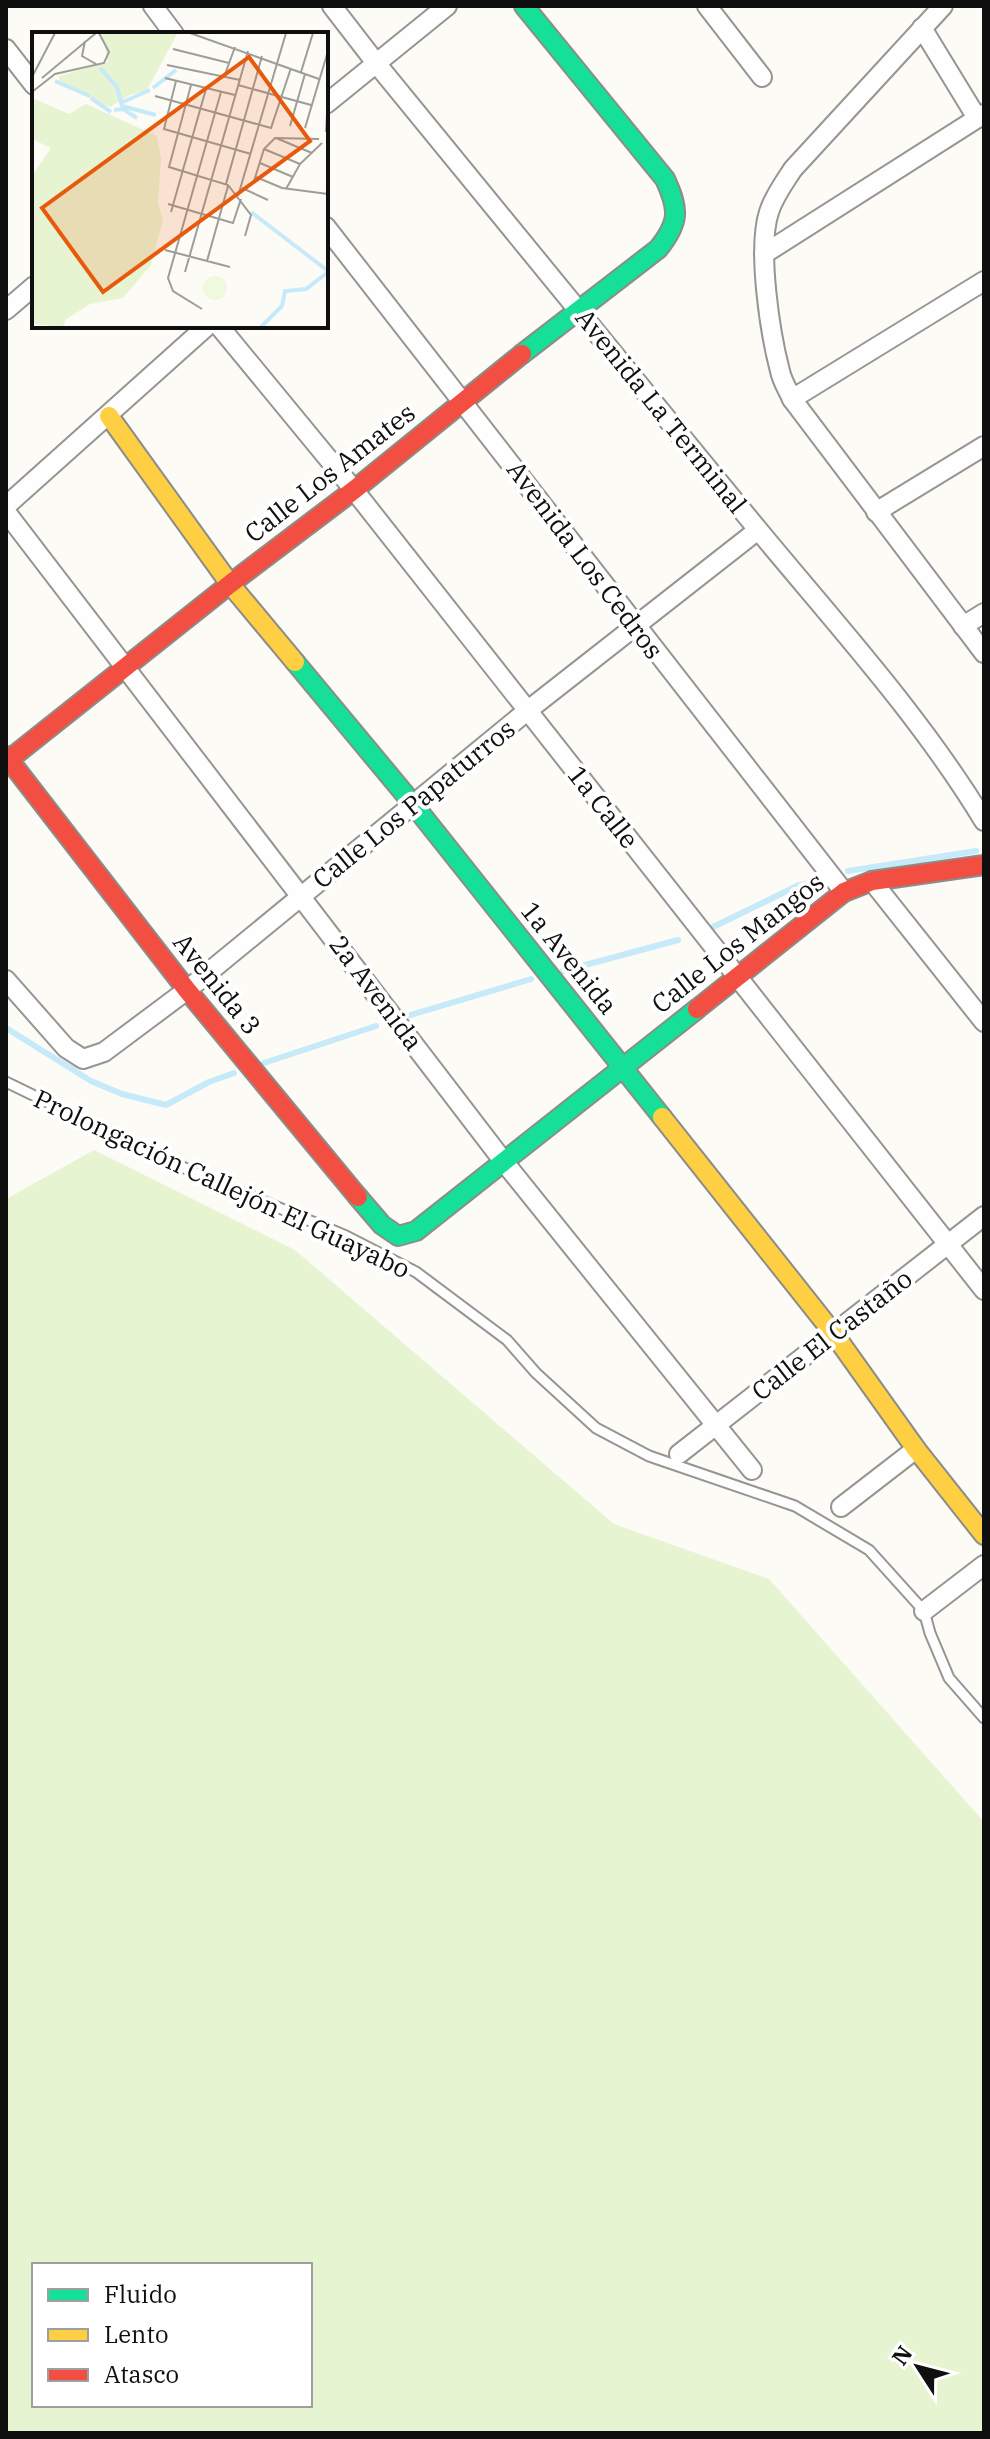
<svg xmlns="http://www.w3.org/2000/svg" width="990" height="2439" font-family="'IBM Plex Serif',serif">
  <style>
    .green { fill: #e7f4d2; fill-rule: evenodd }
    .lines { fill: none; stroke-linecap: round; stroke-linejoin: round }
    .stream { stroke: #c7eafb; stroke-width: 6 }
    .lane-casing { stroke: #969593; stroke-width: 13 }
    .street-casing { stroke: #969593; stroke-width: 22 }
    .fast-casing { stroke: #8c8c89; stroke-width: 22 }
    .slow-casing { stroke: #8c8c89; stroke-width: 22 }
    .jam-casing { stroke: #8c8c89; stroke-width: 22 }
    .lane { stroke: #fffefe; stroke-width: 9 }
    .street { stroke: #fffefe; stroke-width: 18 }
    .fast { stroke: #16e098; stroke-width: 18 }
    .slow { stroke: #ffcf43; stroke-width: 18 }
    .jam { stroke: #f24e42; stroke-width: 18 }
    .labels { text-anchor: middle; stroke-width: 8; stroke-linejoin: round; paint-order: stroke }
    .street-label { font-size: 26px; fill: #0f0f0f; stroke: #fff }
    .inset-river { fill: none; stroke: #c7eafb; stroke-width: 4 }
    .inset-road { fill: none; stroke: #9d9d99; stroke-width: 2 }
    .view { fill: #e8590c; fill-opacity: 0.15; stroke: #e8590c; stroke-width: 4 }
    .inset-edge { fill: none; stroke: #0f0f0f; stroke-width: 4 }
  </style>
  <rect width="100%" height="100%" fill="#fcfbf5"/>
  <path class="green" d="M94 1150 295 1250 614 1524 769 1579 984 1822V2433H6V1199ZM34 2265H310V2405H34Z"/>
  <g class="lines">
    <g class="stream">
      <path d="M848 871 976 851"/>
      <path d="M709 929 797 886 816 881"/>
      <path d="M563 971 678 940"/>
      <path d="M407 1016 531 979"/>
      <path d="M6 1028 91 1081 122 1094 166 1105 209 1082 234 1073"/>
      <path d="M264 1063 376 1026"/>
    </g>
    <g class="lane-casing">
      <path id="lane" d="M6 1082 175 1164 346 1236 416 1272 507 1340 536 1373 596 1428 649 1456 795 1506 869 1550 924 1611 930 1633 949 1678 984 1718"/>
    </g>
    <g class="street-casing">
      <g id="street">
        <path d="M153 6 174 34"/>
        <path d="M332 6 376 63C502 217 628 372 755 526 834 622 919 714 984 821"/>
        <path d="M707 6 762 77"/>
        <path d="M943 6 793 169C784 183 774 196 769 212 757 249 770 333 780 371 782 381 788 390 792 399L984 653"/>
        <path d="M922 28 977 118"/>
        <path d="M6 49 34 85"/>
        <path d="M326 104 447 6"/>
        <path d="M326 227C500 447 670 671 844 892"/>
        <path d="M764 254 984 114"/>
        <path d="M6 310 34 286"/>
        <path d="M219 326 354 490 984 1290"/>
        <path d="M792 399 984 281"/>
        <path d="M6 506 207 326"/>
        <path d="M6 512 504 1162 752 1470"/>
        <path d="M876 512 984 446"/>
        <path d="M963 626 984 613"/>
        <path d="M872 881 984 1022"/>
        <path d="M6 980 66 1048 83 1059 104 1052 187 990 527 711 758 530"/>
        <path d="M679 1454 984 1216"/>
        <path d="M841 1507 916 1449"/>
        <path d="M924 1611 984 1565"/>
      </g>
    </g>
    <g class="fast-casing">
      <g id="fast">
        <path d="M522 354 658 249C680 222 679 209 665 179L524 6"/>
        <path d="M295 662 413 804 662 1117"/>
        <path d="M358 1197 382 1225 398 1236 416 1231 697 1009"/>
      </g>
    </g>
    <g class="slow-casing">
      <g id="slow">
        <path d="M109 416 230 584 295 662"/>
        <path d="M662 1117 834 1334 916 1449 984 1535"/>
      </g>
    </g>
    <g class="jam-casing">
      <g id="jam">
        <path d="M6 756 187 990 358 1197"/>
        <path d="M6 762 230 584 354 490 522 354"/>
        <path d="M697 1009 844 892 872 881 984 865"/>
      </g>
    </g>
    <use href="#lane" class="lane"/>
    <use href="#street" class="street"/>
    <use href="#fast" class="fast"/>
    <use href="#slow" class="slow"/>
    <use href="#jam" class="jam"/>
  </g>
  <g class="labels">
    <g class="street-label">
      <text transform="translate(661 411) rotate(51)" y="9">Avenida La Terminal</text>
      <text transform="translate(330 473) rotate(-38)" y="9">Calle Los Amates</text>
      <text transform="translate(585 560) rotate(53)" y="9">Avenida Los Cedros</text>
      <text transform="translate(414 804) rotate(-39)" y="9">Calle Los Papaturros</text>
      <text transform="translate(603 807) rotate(52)" y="9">1a Calle</text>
      <text transform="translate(738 943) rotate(-38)" y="9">Calle Los Mangos</text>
      <text transform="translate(569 958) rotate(51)" y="9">1a Avenida</text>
      <text transform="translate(217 984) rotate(51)" y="9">Avenida 3</text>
      <text transform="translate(376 993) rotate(53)" y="9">2a Avenida</text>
      <text transform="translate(222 1184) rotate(25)" y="9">Prolongación Callejón El Guayabo</text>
      <text transform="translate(832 1335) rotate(-38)" y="9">Calle El Castaño</text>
    </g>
  </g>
  <g transform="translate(32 32)">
    <rect width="296" height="296" fill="#fcfbf5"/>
    <path d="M70 1H143L145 2 114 60 100 62 78 75 27 53V44L76 30ZM0 66 37 82 54 72 125 104 129 127 126 171 131 188 119 233 91 266 58 272 33 288 32 295 0 292V144L19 116 0 107Z" fill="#e7f4d2"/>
    <path d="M171 256a12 12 0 1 1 24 0a12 12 0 1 1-24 0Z" fill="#f0f8dd"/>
    <path class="inset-river" d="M68 36 85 55 90 74 124 83M23 49 58 64M121 56 144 38M59 66 79 80M91 70 118 58M82 78 91 77 105 86M219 180 296 239M229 295 250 274 253 259 274 257 296 240"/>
    <path class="inset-road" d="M158 1 287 47M53 9 50 24 64 32M141 17 197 31M135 33 208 48M269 40 281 1M0 45 23 1M192 45 203 15M10 46 64 1M133 46 203 63M144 49 132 97 219 122M159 53 137 135 196 153 219 183 213 204M206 53 279 73M0 60 23 42 72 31 77 20 67 1M123 64 239 96 259 36M258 94 273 42M273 96 296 19M294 100 296 63M244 106 280 121M232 117 268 132M228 131 261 145M224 145 250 156 296 162M222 149 232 117 243 106 287 107M194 152 230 24M210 156 236 168M254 157 268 132 290 111M206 164 254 1M136 172 201 191 209 167M139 180 174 57M133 218 198 235M175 229 196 154M153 240 216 19M170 277 141 259 136 246 189 60"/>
    <path class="view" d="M217 25 278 109 71 260 10 176Z"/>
    <rect width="296" height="296" class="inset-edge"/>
  </g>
  <rect width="990" height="2439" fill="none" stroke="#0f0f0f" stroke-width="16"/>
  <rect x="32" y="2263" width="280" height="144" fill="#ffffff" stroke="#9f9f9f" stroke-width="2"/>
  <rect x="48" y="2289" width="40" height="12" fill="#16e098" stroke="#9f9f9f" stroke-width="2"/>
  <text x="104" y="2303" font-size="24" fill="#0f0f0f">Fluido</text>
  <rect x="48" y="2329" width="40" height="12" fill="#ffcf43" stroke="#9f9f9f" stroke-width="2"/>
  <text x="104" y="2343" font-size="24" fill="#0f0f0f">Lento</text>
  <rect x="48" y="2369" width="40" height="12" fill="#f24e42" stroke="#9f9f9f" stroke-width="2"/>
  <text x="104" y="2383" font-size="24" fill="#0f0f0f">Atasco</text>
  <g transform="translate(918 2367) rotate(306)" stroke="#ffffff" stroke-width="6" paint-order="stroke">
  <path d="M0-6L14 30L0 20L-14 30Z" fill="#0f0f0f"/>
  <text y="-12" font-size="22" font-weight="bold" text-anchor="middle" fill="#0f0f0f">N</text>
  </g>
</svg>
